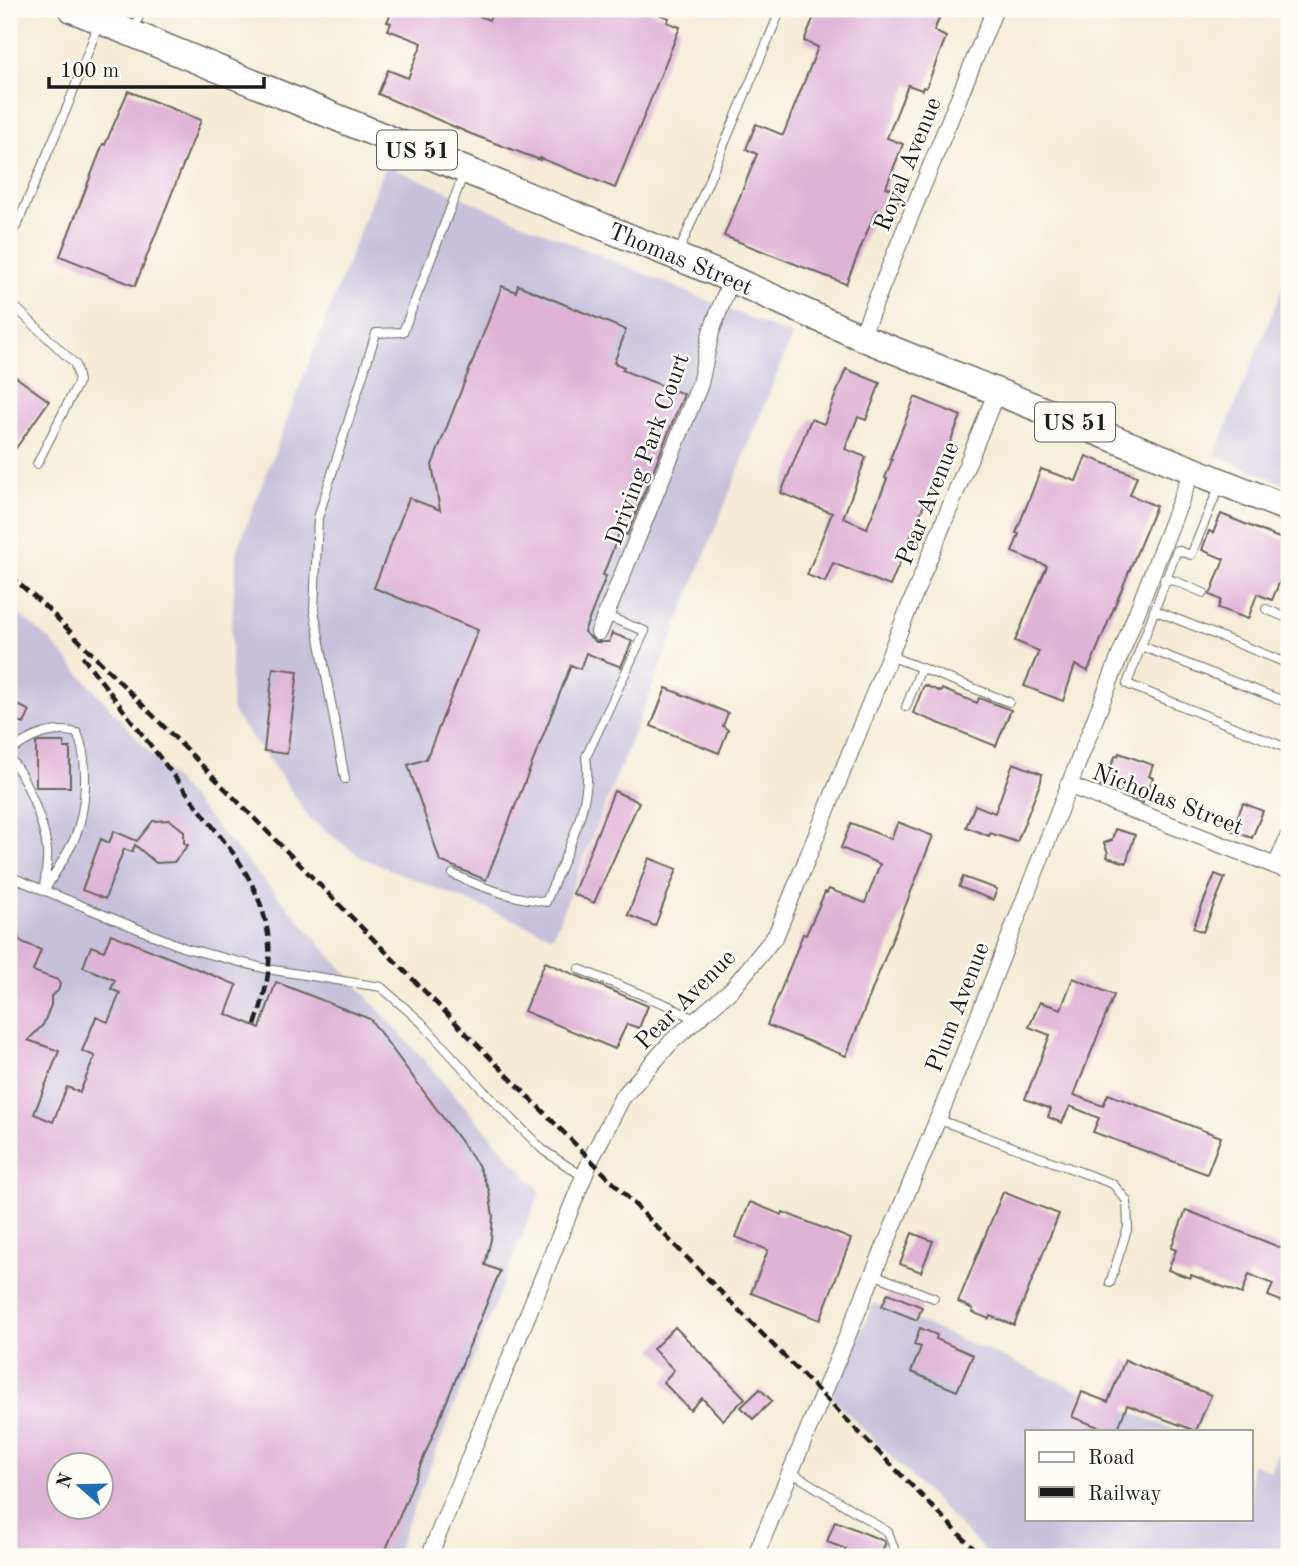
<svg xmlns="http://www.w3.org/2000/svg" width="1298" height="1566" font-family="'Old Standard TT',serif">
  <style>
    .industrial { fill: #c6c0da; fill-rule: evenodd }
    .building { fill: #dfb3d6; fill-rule: evenodd }
    .lines { fill: none; stroke-linecap: round; stroke-linejoin: round }
    .lane-casing { stroke: #68655d; stroke-width: 10 }
    .street-casing { stroke: #68655d; stroke-width: 18 }
    .primary-casing { stroke: #68655d; stroke-width: 29 }
    .lane { stroke: #fff; stroke-width: 8 }
    .street { stroke: #fff; stroke-width: 16 }
    .primary { stroke: #fff; stroke-width: 26 }
    .rail { stroke: #1c1c1c; stroke-width: 4.5; stroke-dasharray: 10 5; stroke-linecap: butt }
    .labels { text-anchor: middle; stroke-width: 5; stroke-linejoin: round; paint-order: stroke }
    .shield { fill: #fdfcf7; stroke: #605f5e; stroke-width: 2 }
    .shield-label { font-size: 23px; font-weight: bold; fill: #1c1c1c }
    .street-label { font-size: 24px; fill: #1c1c1c; stroke: #fdfcf7 }
  </style>
  <rect width="100%" height="100%" fill="#fdfcf7"/>
  <filter id="ink" filterUnits="userSpaceOnUse"><feTurbulence type="fractalNoise" baseFrequency=".0143" numOctaves="2"/><feDisplacementMap in="SourceGraphic" scale="14" xChannelSelector="R" yChannelSelector="G"/><feConvolveMatrix kernelMatrix="1 2 1 2 8 2 1 2 1" color-interpolation-filters="sRGB"/></filter>
  <filter id="wash" filterUnits="userSpaceOnUse"><feTurbulence type="fractalNoise" baseFrequency=".00686" numOctaves="4" result="noise"/><feDisplacementMap in="SourceGraphic" scale="28" xChannelSelector="R" yChannelSelector="G"/><feGaussianBlur stdDeviation="1.57" result="paint"/><feColorMatrix in="noise" values="0 0 0 0 0 0 0 0 0 0 0 0 0 0 0 0 0 1.4 0 .05"/><feComposite in="paint" operator="in"/></filter>
  <g filter="url(#wash)">
    <rect width="100%" height="100%" fill="#f4ecd6"/>
    <g class="industrial">
      <path d="M385 165 792 336 553 936 360 857 309 818 286 783 231 710V633L237 550Z"/>
      <path d="M1289 272V486L1215 455Z"/>
      <path d="M9 606 50 640 540 1191 394 1557H9ZM60 1464H102V1506H60Z"/>
      <path d="M874 1303 1176 1431H1027V1519H1251V1463L1271 1471 1289 1425V1557H991L831 1396Z"/>
    </g>
    <g id="blocks">
      <g class="building">
        <path d="M393 9H462L489 20 493 10 512 17 515 9H645L669 18 667 22 680 27 615 188 540 158V160L471 134 378 94 388 70 408 78 422 43 388 30 391 23 387 22Z"/>
        <path d="M817 9H943L934 31 946 37 926 88 923 87 922 90 908 85 887 138 903 144 886 187 901 193 892 216 876 210 846 284 724 236 757 154 746 149 756 124 783 135 818 47 804 41Z"/>
        <path d="M128 91 201 120 135 286 60 256 103 144 105 145Z"/>
        <path d="M518 285 626 330 614 363 624 367 622 370 684 394 627 535 620 531 603 575 606 576 584 632 596 642H609L612 633 632 641 628 651 621 667 586 653 580 669 571 665 486 880 440 861 408 765 426 759 478 630 374 588 409 498 440 510 432 465 502 286 516 292Z"/>
        <path d="M846 369 880 383 866 420 858 417 845 449 866 457 843 518 867 528 887 479 885 478 892 460 890 459 915 397 961 416 890 586 833 563 825 582 807 575 832 513 781 493 811 419 824 424Z"/>
        <path d="M9 372 49 401 9 458Z"/>
        <path d="M1086 456 1137 476 1130 495 1156 506 1088 671 1075 665 1063 701 1024 686 1039 651 1015 641 1047 566 1012 552 1019 534 1016 533 1041 469 1076 481Z"/>
        <path d="M1221 514 1289 542V585L1280 581 1272 600 1257 594 1248 619 1218 608 1221 600 1210 595 1224 559 1202 550 1209 531 1213 533Z"/>
        <path d="M273 668 298 671 287 754 264 751Z"/>
        <path d="M924 685 941 692 942 689 977 703 979 698 1011 710 996 746 913 713Z"/>
        <path d="M666 688 728 713 723 726 728 730 719 753 651 726Z"/>
        <path d="M12 702 30 711 24 724 9 717V709Z"/>
        <path d="M39 742H64V748H70V787H36V743Z"/>
        <path d="M1119 753 1153 765 1149 776 1153 778 1143 803 1094 784 1102 765 1110 768 1116 755 1118 756Z"/>
        <path d="M1013 763 1042 774 1041 781 1017 842 990 833 989 836 966 827 975 805 995 813Z"/>
        <path d="M614 791 639 802 594 903 573 894Z"/>
        <path d="M1243 803 1263 811 1252 838 1232 831Z"/>
        <path d="M170 820 184 831V843L188 845 174 862 156 863 135 845 132 852 124 849 105 899 82 890 101 839 109 843 114 831 137 841 153 821Z"/>
        <path d="M898 822 933 836 846 1056 767 1025 803 934 806 935 825 892 827 893 829 889 865 903 880 864 841 848 851 823 891 839Z"/>
        <path d="M1115 829 1135 835 1126 863 1107 857 1108 853 1104 843 1112 840Z"/>
        <path d="M649 858 677 869 655 926 628 915Z"/>
        <path d="M1215 874 1225 878 1203 932 1193 928Z"/>
        <path d="M963 877 997 889 993 900 959 887Z"/>
        <path d="M9 916 20 941 41 950 33 971 58 980 60 985 58 991 51 996V1005L43 1025 28 1040 59 1051 34 1114 53 1122 67 1087 80 1092 95 1056 82 1051 96 1017 108 1022 120 993 111 989 115 980 83 967 91 946 104 951 111 934 237 985 226 1014 260 1028 276 982 370 1019 478 1165 489 1190 493 1216 491 1239 485 1265 500 1271 383 1557H9ZM60 1465H102V1507H60Z"/>
        <path d="M545 962 648 1006 639 1028 627 1024 615 1049 524 1011Z"/>
        <path d="M1073 978 1114 995 1074 1095 1103 1106 1108 1094 1221 1137 1207 1174 1093 1132 1099 1118 1070 1106 1062 1123 1048 1117 1051 1109 1025 1099 1050 1035 1029 1027 1040 1002 1061 1009Z"/>
        <path d="M1003 1192 1059 1214 1014 1325 990 1316 989 1319 972 1312 973 1309 958 1302Z"/>
        <path d="M750 1202 782 1215 783 1212 851 1239 820 1320 751 1293 768 1250 736 1237Z"/>
        <path d="M1186 1210 1289 1251V1304L1268 1296 1273 1284 1249 1274 1242 1294 1191 1275 1190 1278 1168 1270 1176 1250 1171 1248Z"/>
        <path d="M912 1233 933 1241 921 1272 900 1264Z"/>
        <path d="M888 1293 922 1307 917 1320 882 1306Z"/>
        <path d="M675 1327 745 1398 723 1420 702 1398 690 1410 663 1382 674 1370 653 1349Z"/>
        <path d="M920 1328 937 1335 936 1339 973 1355 957 1391 911 1372 921 1347 914 1345Z"/>
        <path d="M1125 1360 1211 1395 1196 1431 1127 1405 1117 1431H1109L1072 1417 1082 1392 1108 1402Z"/>
        <path d="M760 1389 772 1401 753 1419 741 1407Z"/>
        <path d="M835 1521 884 1541 885 1544 880 1557H842L846 1549 827 1542Z"/>
      </g>
    </g>
  </g>
  <g filter="url(#ink)">
    <use href="#blocks" fill-opacity="0" stroke="#68655d" stroke-width="2"/>
    <g class="lines">
      <g class="lane-casing">
        <g id="lane">
          <path d="M134 29 142 9"/>
          <path d="M9 236 17 225 68 105 99 23"/>
          <path d="M678 254 781 9"/>
          <path d="M9 301 75 364 79 381 37 464"/>
          <path d="M1219 487 1191 555 1177 550 1127 684 1289 749"/>
          <path d="M1164 579 1175 581 1204 593"/>
          <path d="M1266 609 1289 619"/>
          <path d="M1154 610 1289 664"/>
          <path d="M1141 646 1289 703"/>
          <path d="M890 656 1009 702"/>
          <path d="M906 707 921 668"/>
          <path d="M9 752C29 737 52 726 77 733 90 761 86 812 74 840 66 857 54 874 44 891"/>
          <path d="M9 758C26 775 45 826 47 850 48 863 45 877 44 889"/>
          <path d="M345 779 314 610 318 518 376 333 403 332 464 173"/>
          <path d="M453 874C484 889 512 898 546 902 563 859 594 804 586 757L645 631 606 616"/>
          <path d="M9 876 185 948 267 969 381 987 421 1022 482 1089 543 1150 584 1177"/>
          <path d="M579 969 667 1005 696 1020"/>
          <path d="M937 1119 1113 1184 1127 1201 1128 1227 1110 1283"/>
          <path d="M873 1274 934 1298"/>
          <path d="M791 1472 888 1532 897 1557"/>
        </g>
      </g>
      <g class="street-casing">
        <g id="street">
          <path d="M861 337 995 9"/>
          <path d="M599 632 700 384 711 332 731 279"/>
          <path d="M1068 785 1289 871"/>
          <path d="M1276 866 1289 835"/>
          <path d="M429 1557 591 1159 622 1098 672 1041 732 989 776 935 997 391"/>
          <path d="M755 1557 945 1102 1193 469"/>
        </g>
      </g>
      <g class="primary-casing">
        <g id="primary">
          <path id="s1" d="M72 9 731 279 861 337 1289 509"/>
        </g>
      </g>
      <use href="#lane" class="lane"/>
      <use href="#street" class="street"/>
      <use href="#primary" class="primary"/>
      <g class="rail">
        <path d="M9 575 47 608 982 1557"/>
        <path d="M82 656 237 858C275 919 278 960 254 1028"/>
      </g>
    </g>
  </g>
  <g class="labels">
    <g class="shield">
      <rect x="377" y="130.5" width="80" height="39" rx="5"/>
      <rect x="1035" y="402.5" width="80" height="39" rx="5"/>
    </g>
    <g class="shield-label">
      <text x="417" y="158">US 51</text>
      <text x="1075" y="430">US 51</text>
    </g>
    <g class="street-label">
      <text transform="translate(907 164) rotate(-68)" y="8">Royal Avenue</text>
      <text dy="8" stroke="none"><textPath href="#s1" startOffset="658">Thomas Street</textPath></text>
      <text transform="translate(647 449) rotate(-70)" y="8">Driving Park Court</text>
      <text transform="translate(927 503) rotate(-68)" y="8">Pear Avenue</text>
      <text transform="translate(1168 799) rotate(21)" y="8">Nicholas Street</text>
      <text transform="translate(685 999) rotate(-45)" y="8">Pear Avenue</text>
      <text transform="translate(957 1007) rotate(-69)" y="8">Plum Avenue</text>
    </g>
  </g>
  <rect width="1298" height="1566" fill="none" stroke="#fdfcf7" stroke-width="35"/>
  <rect x="1025" y="1430" width="228" height="91" fill="#fdfcf7" stroke="#a3a29f" stroke-width="2"/>
  <rect x="1039" y="1452" width="35" height="10" fill="#ffffff" stroke="#a3a29f" stroke-width="2"/>
  <text x="1088" y="1464" font-size="21" fill="#1c1c1c">Road</text>
  <rect x="1039" y="1487" width="35" height="10" fill="#1c1c1c" stroke="#a3a29f" stroke-width="2"/>
  <text x="1088" y="1500" font-size="21" fill="#1c1c1c">Railway</text>
  <g transform="translate(80 1486) rotate(290)"><circle r="33" fill="#fdfcf7" stroke="#a3a29f" stroke-width="2"/>
  <path d="M0-5L12 26L0 18L-12 26Z" fill="#1f6fb2"/>
  <text y="-10" font-size="19" font-weight="bold" text-anchor="middle" fill="#1c1c1c">N</text>
  </g>
  <path d="M49 77v10h215v-10" fill="none" stroke="#1c1c1c" stroke-width="3.5"/>
  <text x="60" y="77" font-size="21" fill="#1c1c1c" stroke="#fdfcf7" stroke-width="5" paint-order="stroke">100 m</text>
</svg>
